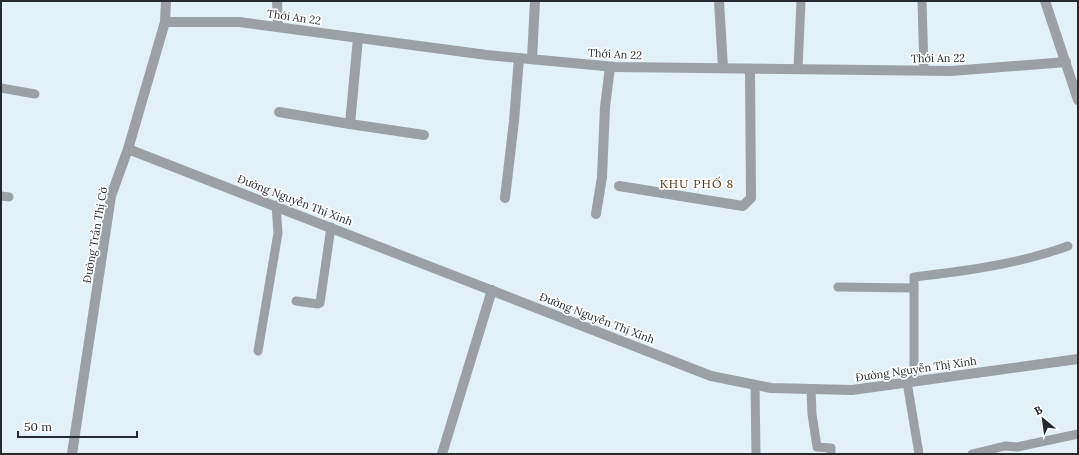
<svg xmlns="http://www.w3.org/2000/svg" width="1079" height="455" font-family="Lora,serif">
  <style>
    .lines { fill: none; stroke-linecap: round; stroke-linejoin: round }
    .service { stroke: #9aa0a3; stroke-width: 9 }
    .minor { stroke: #9aa0a3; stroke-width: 10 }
    .labels { text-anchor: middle; stroke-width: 3.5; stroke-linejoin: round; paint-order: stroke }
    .street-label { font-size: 11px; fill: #252a2e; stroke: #fff }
    .neighbourhood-label { font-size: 12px; letter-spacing: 1px; fill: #4e3614; stroke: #fff }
  </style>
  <rect width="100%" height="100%" fill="#e2f0f8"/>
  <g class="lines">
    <g class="service">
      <path d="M922 1 924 70"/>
      <path d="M798 69 801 1"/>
      <path d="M1 88 35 94"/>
      <path d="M1 196 9 197"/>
      <path d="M838 287 914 288"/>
      <path d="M296 301 318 304 320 303 331 227"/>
      <path d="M258 351 278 233 276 205"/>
      <path d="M914 381V277C965 271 1019 264 1068 246"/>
      <path d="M907 382 919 454"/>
      <path d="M755 385 756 454"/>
      <path d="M811 389 812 414 817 447 831 448V454"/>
      <path d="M972 454 1005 446 1017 447 1078 434"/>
    </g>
    <g class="minor">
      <path d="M277 1 278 27"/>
      <path d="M719 1 723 68"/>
      <path d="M1045 1 1078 100"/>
      <path d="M165 22H239L487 55 615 67 951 71 1066 62"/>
      <path d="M532 59 535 1"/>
      <path d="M279 112 350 124 424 135"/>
      <path d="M350 124 358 38"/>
      <path d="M128 149 711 376 771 388 852 390 1078 359"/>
      <path d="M619 186 743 206 751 198 750 69"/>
      <path d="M505 198 514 121 519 58"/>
      <path d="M596 214 602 177 605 107 610 67"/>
      <path d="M72 454 111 196 128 149 165 22 166 1"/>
      <path d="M442 454 492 290"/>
    </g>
  </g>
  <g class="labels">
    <g class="street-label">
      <text transform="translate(294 17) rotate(8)" y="4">Thới An 22</text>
      <text transform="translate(615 54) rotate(3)" y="4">Thới An 22</text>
      <text transform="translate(938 58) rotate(-1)" y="4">Thới An 22</text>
      <text transform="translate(295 200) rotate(21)" y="4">Đường Nguyễn Thị Xinh</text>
      <text transform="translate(95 235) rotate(-80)" y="4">Đường Trần Thị Cờ</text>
      <text transform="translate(597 318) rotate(21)" y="4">Đường Nguyễn Thị Xinh</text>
      <text transform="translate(916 369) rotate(-8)" y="4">Đường Nguyễn Thị Xinh</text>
    </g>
    <g class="neighbourhood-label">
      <text x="697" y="188">KHU PHỐ 8</text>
    </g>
  </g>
  <rect width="1079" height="455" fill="none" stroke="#252a2e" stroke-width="4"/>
  <g transform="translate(1043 419) rotate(331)" stroke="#ffffff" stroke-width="3" paint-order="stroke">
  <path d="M0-3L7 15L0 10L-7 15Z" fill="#252a2e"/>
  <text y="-6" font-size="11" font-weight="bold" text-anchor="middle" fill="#252a2e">B</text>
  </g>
  <path d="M18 431v6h119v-6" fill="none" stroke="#252a2e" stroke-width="2"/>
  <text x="24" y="431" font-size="12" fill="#252a2e" stroke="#ffffff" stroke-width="3" paint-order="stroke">50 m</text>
</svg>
